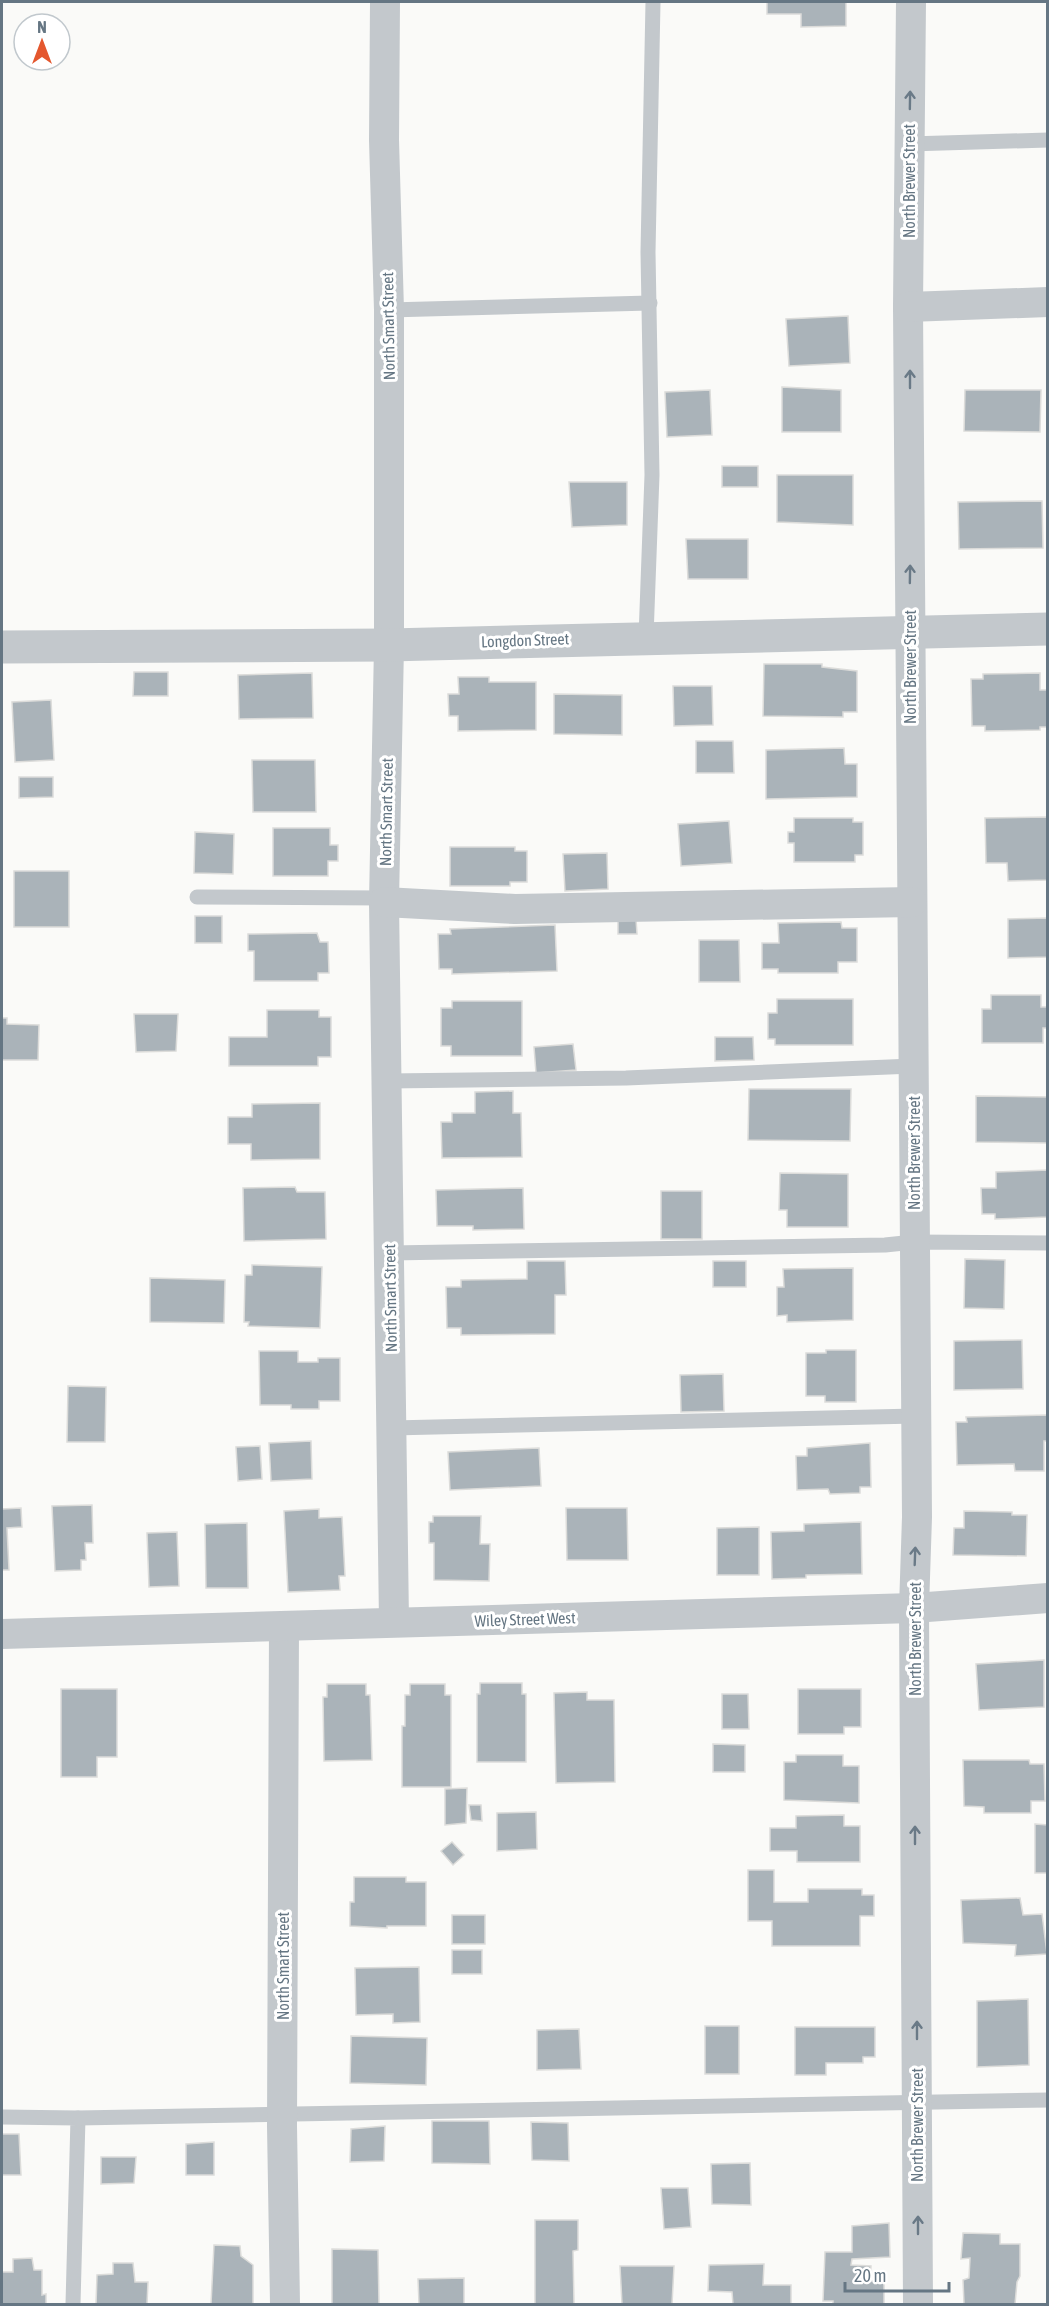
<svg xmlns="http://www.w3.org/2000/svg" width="1049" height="2306" font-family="'Asap Condensed',sans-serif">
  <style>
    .building { fill: #aab3b9; stroke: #dcdcda; stroke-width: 1.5 }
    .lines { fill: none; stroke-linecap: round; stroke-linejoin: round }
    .service { stroke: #c3c8cc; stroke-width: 15 }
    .minor { stroke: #c3c8cc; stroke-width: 30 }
    .tertiary { stroke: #c3c8cc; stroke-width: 33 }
    .oneway { stroke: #6a7a87 }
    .labels { text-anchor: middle; stroke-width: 6; stroke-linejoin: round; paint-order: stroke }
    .street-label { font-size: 16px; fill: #657683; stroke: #fff }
  </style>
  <rect width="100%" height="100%" fill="#fafaf8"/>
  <g class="building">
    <path d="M767 2H846V26L801 27V14H767Z"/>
    <path d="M848 316 850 363 789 366 786 319Z"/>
    <path d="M782 387 841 390V432H782Z"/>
    <path d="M710 390 712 435 667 437 665 392Z"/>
    <path d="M965 390H1041L1040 432 964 431Z"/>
    <rect x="722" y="466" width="36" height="21"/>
    <path d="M777 475H853V525L777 522Z"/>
    <path d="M569 482H627V525L572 527Z"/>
    <path d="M1042 501 1043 548 959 549 958 502Z"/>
    <path d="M686 539H748V579H688Z"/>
    <path d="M764 664H822V667L857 671V712H843V717L763 716Z"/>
    <path d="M134 672H168V696H133Z"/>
    <path d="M312 673 313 718 239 719 238 675Z"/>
    <path d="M1040 673V690H1048V727H1040V730L985 731V726H972L971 679H983V674Z"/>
    <path d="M458 677H489V682H536V730L458 731V716H449L448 694H459Z"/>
    <path d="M673 686H712L713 725 674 726Z"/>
    <path d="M554 694 622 695V735L554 734Z"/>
    <path d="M51 700 54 760 15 762 12 702Z"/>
    <path d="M696 741H733L734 773H696Z"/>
    <path d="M844 748 845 764H857V797L766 799V750Z"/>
    <path d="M252 760H315L316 812H253Z"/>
    <path d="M19 777H53V797L19 798Z"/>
    <path d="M1048 817V880L1008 881 1007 863H986L985 818Z"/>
    <path d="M794 818H853V822H863V855H855V862H794V843H788V832H794Z"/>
    <path d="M729 821 732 863 681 866 678 824Z"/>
    <path d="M273 828H330V845H338V861H328V876H273Z"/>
    <path d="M195 832 234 834 233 874 194 873Z"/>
    <path d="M450 847H515V851H527V882H510V886H450Z"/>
    <path d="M607 853 608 889 565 891 563 854Z"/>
    <rect x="14" y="871" width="55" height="56"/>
    <rect x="195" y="916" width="27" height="27"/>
    <path d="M1048 918V957L1008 958V919Z"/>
    <path d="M618 919H636L637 934H618Z"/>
    <path d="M841 922 842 928H857V962H838V973H778V969H762V943H779L778 923Z"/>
    <path d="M555 925 557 971 452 974V969H439L438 934H451L450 929Z"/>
    <path d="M317 933 320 942H328L329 973H318V981H254V951H248V934Z"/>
    <path d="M699 940H739L740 982H699Z"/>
    <path d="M991 995H1041V1007H1048V1028H1043V1043H982V1009H991Z"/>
    <path d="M777 999H853V1045H775V1039H768V1013H777Z"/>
    <path d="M452 1001H522V1056H451V1046H441V1008H452Z"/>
    <path d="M267 1010H319V1017H331V1057H318V1066H229V1037H267Z"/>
    <path d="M134 1014H178L176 1051 136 1052Z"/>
    <path d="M2 1018H7V1024L39 1025 38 1060H2Z"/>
    <path d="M715 1037H753L754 1060 715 1061Z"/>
    <path d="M573 1044 576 1070 536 1073 534 1047Z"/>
    <path d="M749 1089H851L850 1141 748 1140Z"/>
    <path d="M513 1091V1113H521L522 1157 442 1158 441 1122H452V1113H475V1092Z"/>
    <path d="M976 1096 1048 1097V1143L976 1142Z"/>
    <path d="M320 1103V1159L251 1160V1144H228V1117H252V1104Z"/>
    <path d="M1048 1170V1217L995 1219V1214H982L981 1188H996V1172Z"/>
    <path d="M780 1173 848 1174V1227H787V1210H779Z"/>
    <path d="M295 1187 297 1192H325L326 1239 244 1241 243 1188Z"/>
    <path d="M523 1188 524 1229 473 1230V1226H437L436 1190Z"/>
    <rect x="661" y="1191" width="41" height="48"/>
    <path d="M965 1259 1005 1260 1004 1309 964 1308Z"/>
    <path d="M527 1261H565L566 1295H555V1334L461 1335V1328H447L446 1287H461V1280L527 1279Z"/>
    <rect x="713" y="1261" width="33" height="26"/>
    <path d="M252 1265 322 1267 320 1328 248 1326 249 1322H244L245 1275H252Z"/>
    <path d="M853 1268V1320L787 1322V1315L777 1316V1287H784L783 1269Z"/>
    <path d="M150 1278 225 1280 224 1323 150 1322Z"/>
    <path d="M1022 1340 1023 1389 954 1390V1341Z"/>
    <path d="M826 1350H856V1402H825V1396H806V1353H826Z"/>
    <path d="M259 1351H298V1362H318V1358H340V1401H319V1409H291V1405H260Z"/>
    <path d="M723 1374 724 1411 681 1412 680 1375Z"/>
    <path d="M68 1386 106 1387 105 1442H67Z"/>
    <path d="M1048 1415V1441H1044V1471H1015L1014 1464 957 1465 956 1422H967L966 1417Z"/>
    <path d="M311 1441 312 1479 271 1481 269 1443Z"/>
    <path d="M870 1443 871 1487H860V1493L830 1494 828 1489 797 1490 796 1456H807V1448Z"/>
    <path d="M260 1446 262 1479 238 1481 236 1447Z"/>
    <path d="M539 1448 541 1486 450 1490 448 1452Z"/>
    <path d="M92 1505 93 1543H85L86 1560H81V1570L55 1571 52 1506Z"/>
    <path d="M21 1508 22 1527 7 1528 9 1570H2V1509Z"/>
    <path d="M566 1508H627L628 1560H567Z"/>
    <path d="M319 1509V1518L342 1517 345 1576H339L340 1590 288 1592 284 1511Z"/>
    <path d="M964 1511 1012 1512V1515H1027L1026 1556 953 1555 954 1528H964Z"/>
    <path d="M433 1516H481L480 1544H490L489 1581 434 1580V1543H429V1522H433Z"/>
    <path d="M861 1522 862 1574 806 1575V1578L772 1579 771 1532 804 1531V1524Z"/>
    <path d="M247 1523 248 1588H206L205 1524Z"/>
    <path d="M759 1527V1575H717V1528Z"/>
    <path d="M177 1532 179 1586 149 1587 147 1533Z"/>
    <path d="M1044 1660V1707L979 1710 976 1664Z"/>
    <path d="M480 1683H522V1694H526V1762H477V1694H480Z"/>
    <path d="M327 1684H366V1695H370L372 1760 324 1761 323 1697H327Z"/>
    <path d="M410 1684H445V1695H451V1787H402V1726H405V1695H410Z"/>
    <path d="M61 1689H117V1757H97V1777H61Z"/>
    <path d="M798 1689H861V1727H844V1734H798Z"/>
    <path d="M587 1692V1700H614L615 1782 556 1783 554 1693Z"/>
    <path d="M722 1694H748L749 1729H722Z"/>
    <path d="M713 1744 745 1745V1772H713Z"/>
    <path d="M796 1755H843V1766H859V1803L784 1800V1762H796Z"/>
    <path d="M963 1760H1029L1030 1764H1044L1045 1801H1031V1813H984V1807L964 1806Z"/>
    <path d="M467 1788 466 1823 445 1825V1789Z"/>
    <path d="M469 1805H481L482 1821 471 1820Z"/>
    <path d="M536 1812 537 1849 497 1851V1813Z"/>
    <path d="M844 1815V1826H860V1862H797V1851H770V1828H796V1816Z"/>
    <path d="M1035 1824 1048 1825V1873H1035Z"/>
    <path d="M452 1842 464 1855 453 1865 441 1851Z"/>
    <path d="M748 1870H774V1902H808V1889H862V1895H874V1916H860V1946H772V1921H748Z"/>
    <path d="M354 1877H406V1882H426V1926H387V1928L350 1926V1902H354Z"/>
    <path d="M1020 1898 1023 1915 1042 1914 1047 1954 1015 1956 1016 1945 963 1943 961 1900Z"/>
    <rect x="452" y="1915" width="33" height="29"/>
    <rect x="452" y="1950" width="30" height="24"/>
    <path d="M419 1967 420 2022 393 2023V2014L356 2015 355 1968Z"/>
    <path d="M1028 1999 1029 2065 977 2067V2001Z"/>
    <rect x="705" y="2026" width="34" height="48"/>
    <path d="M795 2027H875V2057H863V2063H826V2075H795Z"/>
    <path d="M579 2029 581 2069 537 2070V2030Z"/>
    <path d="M351 2036 427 2038 426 2085 350 2083Z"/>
    <path d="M432 2121H489L490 2164 432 2163Z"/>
    <path d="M531 2122 568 2123 569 2161 532 2160Z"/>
    <path d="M385 2126 384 2161 350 2162 351 2129Z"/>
    <path d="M2 2134H19L21 2175H2Z"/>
    <path d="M214 2142V2175H186V2144Z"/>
    <path d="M101 2157H136L134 2183 101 2184Z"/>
    <path d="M750 2163 751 2205 712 2204 711 2164Z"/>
    <path d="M661 2188H688L691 2227 664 2229Z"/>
    <path d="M535 2220H578V2250L573 2251 574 2304H535Z"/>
    <path d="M889 2223 890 2257 852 2259 851 2265 871 2266 870 2281H884V2304H833V2301H823L825 2252H852V2226Z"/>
    <path d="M963 2233 1000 2234V2244H1020V2276L1017 2282 1015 2304H964L963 2280 969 2278 970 2258 961 2259Z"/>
    <path d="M214 2245 240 2246 241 2256 253 2265V2304H211Z"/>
    <path d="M332 2249 378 2250 379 2304H332Z"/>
    <path d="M32 2258 34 2270H42V2295L46 2294V2304H2V2272H13V2259Z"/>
    <path d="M113 2263H133L135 2282H148L147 2304H96L97 2275 113 2274Z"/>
    <path d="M764 2264 763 2285H791V2304H733L732 2292 708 2291 709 2265Z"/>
    <path d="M620 2266H674L672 2304H622Z"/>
    <path d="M464 2278V2304H419L418 2279Z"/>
  </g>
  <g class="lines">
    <g class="service">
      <path d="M909 144 1048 140"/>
      <path d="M389 310 650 303"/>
      <path d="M646 637 652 475 648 252 653 2"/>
      <path d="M197 897 384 898"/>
      <path d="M388 1081 626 1078 913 1066"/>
      <path d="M390 1253 885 1245 914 1242 1048 1243"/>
      <path d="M392 1428 916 1416"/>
      <path d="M2 2117 78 2118 73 2304"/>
      <path d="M78 2118 1048 2100"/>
    </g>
    <g class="minor">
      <path d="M385 2 384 140 389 310V645L384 902 394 1622"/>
      <path d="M911 2 908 307 917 1517 914 1608 918 2304"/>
      <path d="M908 307 1048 302"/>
      <path d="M384 902 515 909 912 902"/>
      <path d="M284 1627 282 2126 285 2304"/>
      <path d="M2 1634 914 1608 1048 1598"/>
    </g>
    <path class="tertiary" d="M2 647 389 645 1048 629"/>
  </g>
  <defs><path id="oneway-shaft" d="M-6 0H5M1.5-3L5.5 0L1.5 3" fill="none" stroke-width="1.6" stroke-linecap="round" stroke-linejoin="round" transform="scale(1.5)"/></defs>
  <g class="oneway">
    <use href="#oneway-shaft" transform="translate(910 100) rotate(-89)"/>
    <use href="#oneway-shaft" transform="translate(910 379) rotate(-90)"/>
    <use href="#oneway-shaft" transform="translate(910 574) rotate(-89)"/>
    <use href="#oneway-shaft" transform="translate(915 1556) rotate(-88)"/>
    <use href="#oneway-shaft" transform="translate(915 1835) rotate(-90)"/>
    <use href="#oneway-shaft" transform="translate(917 2030) rotate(-90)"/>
    <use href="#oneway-shaft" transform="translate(918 2225) rotate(-90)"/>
  </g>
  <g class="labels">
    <g class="street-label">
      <text transform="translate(909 181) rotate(-90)" y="6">North Brewer Street</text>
      <text transform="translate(388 326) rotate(-91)" y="6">North Smart Street</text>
      <text transform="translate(525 640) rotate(-2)" y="6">Longdon Street</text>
      <text transform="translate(910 667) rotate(-90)" y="6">North Brewer Street</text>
      <text transform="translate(386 812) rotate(-89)" y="6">North Smart Street</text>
      <text transform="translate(914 1153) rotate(-90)" y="6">North Brewer Street</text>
      <text transform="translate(390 1298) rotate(-91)" y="6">North Smart Street</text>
      <text transform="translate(525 1619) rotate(-2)" y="6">Wiley Street West</text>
      <text transform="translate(915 1639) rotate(-90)" y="6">North Brewer Street</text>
      <text transform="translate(283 1966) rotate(-90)" y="6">North Smart Street</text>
      <text transform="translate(917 2125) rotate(-90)" y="6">North Brewer Street</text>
    </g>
  </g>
  <rect width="1049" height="2306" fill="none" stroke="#657683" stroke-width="6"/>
  <g transform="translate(42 42)"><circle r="28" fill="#ffffff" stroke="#c1c8cd" stroke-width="1.5"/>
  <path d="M0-4.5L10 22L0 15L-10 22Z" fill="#e4572e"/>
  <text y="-9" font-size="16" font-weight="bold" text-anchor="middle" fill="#657683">N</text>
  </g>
  <path d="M845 2282v9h104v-9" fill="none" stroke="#657683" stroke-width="3"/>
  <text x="854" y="2282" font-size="18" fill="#657683" stroke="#ffffff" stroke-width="4.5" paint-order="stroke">20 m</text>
</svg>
